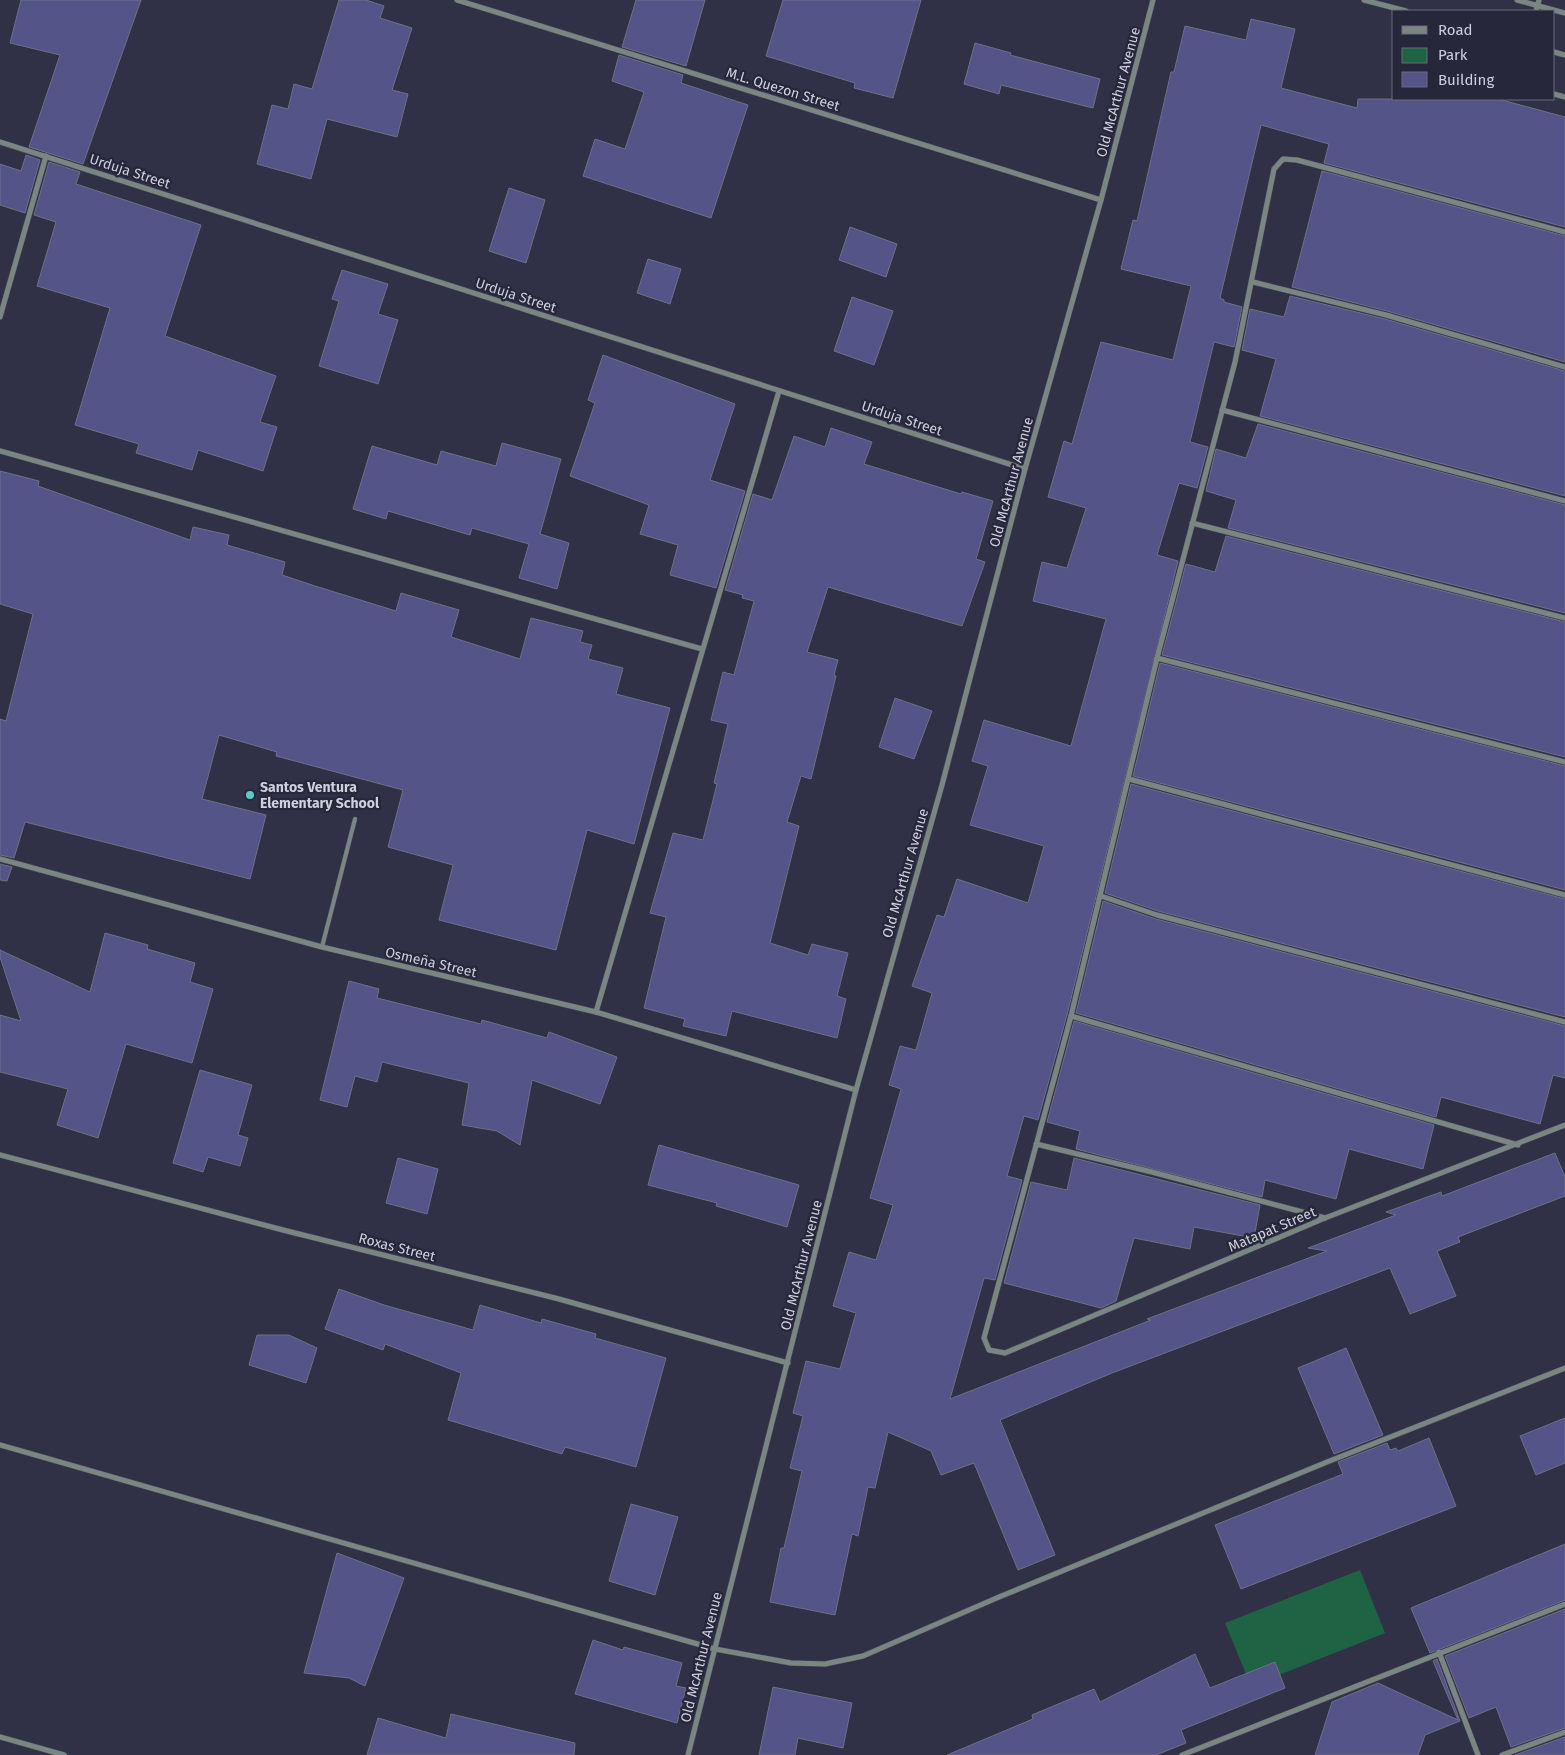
<svg xmlns="http://www.w3.org/2000/svg" width="1565" height="1755" font-family="'Fira Sans',sans-serif">
  <style>
    .green { fill: #1f6345 }
    .building { fill: #545489; stroke: #6e6f87 }
    .lines { fill: none; stroke-linecap: round; stroke-linejoin: round }
    .lane-casing { stroke: #4d4e61; stroke-width: 5 }
    .street-casing { stroke: #4d4e61; stroke-width: 6 }
    .lane { stroke: #798682; stroke-width: 4 }
    .street { stroke: #798682; stroke-width: 5 }
    .poi-dot { fill: #55cec5; stroke: #26273b; stroke-width: 2 }
    .labels { text-anchor: middle; stroke-width: 4.5; stroke-linejoin: round; paint-order: stroke }
    .street-label { font-size: 14px; fill: #cfd0de; stroke: #26273b }
    .poi-label { font-size: 14px; font-weight: bold; fill: #cfd0de; stroke: #26273b; text-anchor: start }
  </style>
  <rect width="100%" height="100%" fill="#303146"/>
  <path class="green" d="M1360 1570 1385 1633 1251 1686 1225 1623Z"/>
  <g class="building">
    <path d="M21 0H141L83 164 29 147 60 55 10 43Z"/>
    <path d="M339 0H366L384 6 380 18 412 28 392 90 408 94 397 137 327 119 311 179 257 164 272 105 288 109 294 84 312 89Z"/>
    <path d="M636 0H705L686 66 622 47Z"/>
    <path d="M783 0H921L893 98 854 88 855 83 766 56Z"/>
    <path d="M1251 19 1295 29 1281 88 1357 108 1358 99H1498L1565 117V227L1324 163 1329 144 1261 125 1220 298 1224 300V302L1242 307 1234 347 1214 342 1190 442 1208 447 1197 488 1179 483 1157 555 1178 561 1067 1015 1038 1120 1024 1116 1007 1176 1022 1180 995 1280 984 1278 950 1399 1151 1320 1147 1319 1327 1251 1308 1248 1396 1215 1386 1212 1441 1192 1442 1196 1555 1153 1565 1177V1196L1458 1237 1460 1242 1437 1251 1456 1296 1410 1314 1390 1268 1112 1373 1000 1420 1055 1555 1018 1570 974 1463 941 1475 931 1451 888 1432 875 1488 868 1487 858 1536 852 1534 835 1615 770 1602 781 1548H784L802 1471 790 1468 803 1416 793 1413 806 1361 840 1369 856 1313 833 1306 849 1252 876 1260 893 1205 870 1198 901 1089 889 1085 900 1046 916 1050 932 993 912 986 937 915 944 917 957 879 1028 903 1044 846 970 825 988 766 972 761 984 720 1071 746 1106 619 1033 601 1042 562 1067 568 1086 508 1048 497 1064 441 1072 444 1101 342 1173 360 1191 286 1121 269 1133 220 1137 221 1171 72H1174L1185 26 1246 40Z"/>
    <path d="M975 43 1011 53 1010 55 1100 79 1093 108 1001 85 999 94 964 84Z"/>
    <path d="M619 55 683 75 681 83 748 105 711 218 583 176 595 139 625 149 644 92 612 81Z"/>
    <path d="M26 155 40 160 25 213 0 205V164L21 171Z"/>
    <path d="M49 162 80 172 76 184 201 225 165 336 276 376 260 422 277 427 263 471 198 450 192 470 136 453 139 444 75 425 110 308 37 286 56 222 34 215Z"/>
    <path d="M1322 171 1565 236V362L1387 311 1292 287Z"/>
    <path d="M509 188 545 200 526 263 489 251Z"/>
    <path d="M850 227 897 244 886 277 839 260Z"/>
    <path d="M648 259 681 269 670 304 637 293Z"/>
    <path d="M342 270 388 284 378 314 398 320 378 384 319 366 339 301 332 299Z"/>
    <path d="M1290 296 1385 319 1565 371V496L1260 416 1276 359 1242 350 1250 309 1284 317Z"/>
    <path d="M852 297 893 311 874 365 834 351Z"/>
    <path d="M603 355 735 404 710 480 745 491 716 588 670 575 678 545 640 534 649 505 570 476 595 403 588 400Z"/>
    <path d="M1258 424 1565 505V613L1228 528 1236 500 1206 491 1216 449 1246 458Z"/>
    <path d="M831 428 872 442 864 464 961 494 962 492 993 501 976 559 985 562 962 626 828 587 807 652 838 660 834 675 836 676 811 779 801 776 787 822 799 826 770 943 808 955 812 944 848 953 837 996 846 999 837 1038 732 1011 726 1036 683 1026 685 1019 644 1008 666 917 650 913 673 833 703 840 717 784 714 783 728 724 711 720 723 672 734 675 754 601 742 598 743 595 725 590 753 494 772 500 794 436 825 447Z"/>
    <path d="M502 443 561 459 540 534 569 543 557 589 519 578 529 544 472 528 470 535 388 511 386 519 353 509 372 446 437 465 441 451 496 466Z"/>
    <path d="M0 471 39 481 38 486 190 540 193 527 229 535 227 545 285 562 282 575 315 586 396 611 401 593 459 610 451 637 520 659 531 618 583 631 580 642 592 645 588 659 623 668 616 694 670 708 634 844 587 830 556 950 439 920 453 865 388 847 403 790 276 756 277 752 219 735 202 799 266 815 250 879 25 822 14 858 0 855V719L6 721 33 614 0 604Z"/>
    <path d="M1226 536 1565 622V757L1162 655 1186 564 1215 572Z"/>
    <path d="M1160 663 1565 766V890L1133 776Z"/>
    <path d="M895 698 932 711 914 759 879 747Z"/>
    <path d="M1131 784 1565 899V1017L1158 911 1105 893Z"/>
    <path d="M0 864 12 867 7 881 0 880Z"/>
    <path d="M1103 901 1156 919 1565 1026V1078L1553 1075 1540 1124 1441 1097 1436 1117 1076 1013Z"/>
    <path d="M105 933 148 945 147 949 195 963 190 982 213 989 192 1063 126 1044 98 1138 57 1125 68 1089 0 1072V1015L21 1021 0 957V950L90 992Z"/>
    <path d="M349 981 379 989 377 998 481 1024 482 1020 547 1038 549 1032 617 1057 600 1104 532 1080 520 1145 497 1131 462 1125 469 1083 382 1062 377 1082 355 1076 347 1107 320 1100Z"/>
    <path d="M1074 1021 1434 1125 1423 1169 1349 1149 1336 1199 1265 1180 1262 1197 1076 1149 1080 1131 1047 1122Z"/>
    <path d="M200 1070 252 1085 238 1135 248 1138 240 1166 208 1157 203 1172 173 1163Z"/>
    <path d="M659 1145 799 1185 787 1227 716 1206 717 1203 648 1185Z"/>
    <path d="M398 1158 438 1169 427 1214 386 1203Z"/>
    <path d="M1074 1158 1260 1205 1254 1238 1194 1227 1190 1249 1134 1238 1116 1301 1101 1308 1004 1283 1031 1182 1067 1190Z"/>
    <path d="M339 1289 384 1305 473 1330 480 1305 541 1323 542 1319 596 1334 595 1338 666 1358 636 1467 565 1447 562 1454 448 1420 461 1373 385 1344 383 1350 325 1329Z"/>
    <path d="M257 1335H289L317 1348 306 1383 249 1365Z"/>
    <path d="M1346 1348 1383 1435 1334 1454 1298 1368Z"/>
    <path d="M1565 1418V1463L1536 1475 1520 1436Z"/>
    <path d="M1429 1438 1456 1506 1241 1589 1215 1525 1343 1474 1338 1462 1387 1443 1390 1450 1396 1448 1398 1451Z"/>
    <path d="M631 1504 678 1517 655 1595 609 1581Z"/>
    <path d="M1565 1544V1600L1430 1653 1411 1608Z"/>
    <path d="M337 1553 404 1578 365 1686 349 1678 304 1673Z"/>
    <path d="M1565 1609V1728L1511 1747 1496 1707 1469 1718 1445 1656Z"/>
    <path d="M593 1640 623 1650 624 1647 682 1663 676 1686 686 1688 677 1723 575 1694Z"/>
    <path d="M1195 1654 1210 1688 1275 1662 1285 1688 1181 1730 1186 1743 1156 1755H947L1033 1719 1032 1715 1094 1689 1100 1702Z"/>
    <path d="M1437 1659 1460 1721 1425 1735 1418 1755H1315L1332 1702 1378 1683 1458 1720 1433 1661Z"/>
    <path d="M773 1687 852 1703 843 1748 798 1738 795 1755H759Z"/>
    <path d="M451 1714 575 1743 574 1755H367L378 1718 446 1738Z"/>
    <path d="M1565 1737V1755H1515Z"/>
  </g>
  <g class="lines">
    <g class="lane-casing">
      <path id="lane" d="M322 947 355 819"/>
    </g>
    <g class="street-casing">
      <g id="street">
        <path d="M457 0 1101 200"/>
        <path d="M1364 0 1406 11"/>
        <path d="M1517 0 1565 13"/>
        <path d="M1536 11 1539 0"/>
        <path d="M1554 52 1565 55"/>
        <path d="M1554 94 1565 97"/>
        <path d="M0 142 1025 469"/>
        <path d="M1565 232 1297 160 1283 159 1274 169 1235 362 1157 658 1071 1016 984 1338 989 1350 1005 1353 1325 1218 1565 1125"/>
        <path d="M1253 282 1386 315 1565 367"/>
        <path d="M0 317 46 156"/>
        <path d="M1222 410 1565 501"/>
        <path d="M0 451 702 649"/>
        <path d="M1192 523 1565 618"/>
        <path d="M1157 658 1565 762"/>
        <path d="M1129 779 1565 895"/>
        <path d="M0 859 322 947 596 1012 856 1090"/>
        <path d="M1101 896 1157 915 1565 1022"/>
        <path d="M596 1012 779 391"/>
        <path d="M1071 1016 1518 1145"/>
        <path d="M1036 1144 1152 1172 1325 1218"/>
        <path d="M0 1155 283 1230 559 1299 788 1363"/>
        <path d="M0 1445 715 1649 791 1663 825 1664 863 1656 999 1597 1327 1462 1565 1368"/>
        <path d="M1439 1652 1478 1755"/>
        <path d="M0 1737 64 1755"/>
        <path d="M688 1755 856 1090 942 785 1025 469 1101 200 1153 0"/>
        <path d="M1182 1755 1565 1604"/>
        <path d="M1502 1755 1565 1732"/>
      </g>
    </g>
    <use href="#lane" class="lane"/>
    <use href="#street" class="street"/>
  </g>
  <circle class="poi-dot" cx="250" cy="795" r="5"/>
  <g class="labels">
    <g class="street-label">
      <text transform="translate(783 89) rotate(17)" y="5">M.L. Quezon Street</text>
      <text transform="translate(1118 92) rotate(-75)" y="5">Old McArthur Avenue</text>
      <text transform="translate(130 171) rotate(18)" y="5">Urduja Street</text>
      <text transform="translate(516 295) rotate(18)" y="5">Urduja Street</text>
      <text transform="translate(902 418) rotate(18)" y="5">Urduja Street</text>
      <text transform="translate(1011 482) rotate(-75)" y="5">Old McArthur Avenue</text>
      <text transform="translate(905 873) rotate(-74)" y="5">Old McArthur Avenue</text>
      <text transform="translate(431 962) rotate(13)" y="5">Osmeña Street</text>
      <text transform="translate(1272 1229) rotate(-23)" y="5">Matapat Street</text>
      <text transform="translate(397 1247) rotate(14)" y="5">Roxas Street</text>
      <text transform="translate(801 1265) rotate(-76)" y="5">Old McArthur Avenue</text>
      <text transform="translate(701 1657) rotate(-76)" y="5">Old McArthur Avenue</text>
    </g>
    <g class="poi-label">
      <text x="260" y="792">Santos Ventura<tspan x="260" dy="16">Elementary School</tspan></text>
    </g>
  </g>
  <rect x="1392" y="10" width="162" height="90" fill="#26273b" stroke="#6a6b7c"/>
  <rect x="1402" y="26" width="25" height="8" fill="#798682" stroke="#6a6b7c"/>
  <text x="1438" y="35" font-size="15" fill="#cfd0de">Road</text>
  <rect x="1402" y="48" width="25" height="15" fill="#1f6345" stroke="#6a6b7c"/>
  <text x="1438" y="60" font-size="15" fill="#cfd0de">Park</text>
  <rect x="1402" y="72" width="25" height="15" fill="#545489" stroke="#6a6b7c"/>
  <text x="1438" y="85" font-size="15" fill="#cfd0de">Building</text>
</svg>
